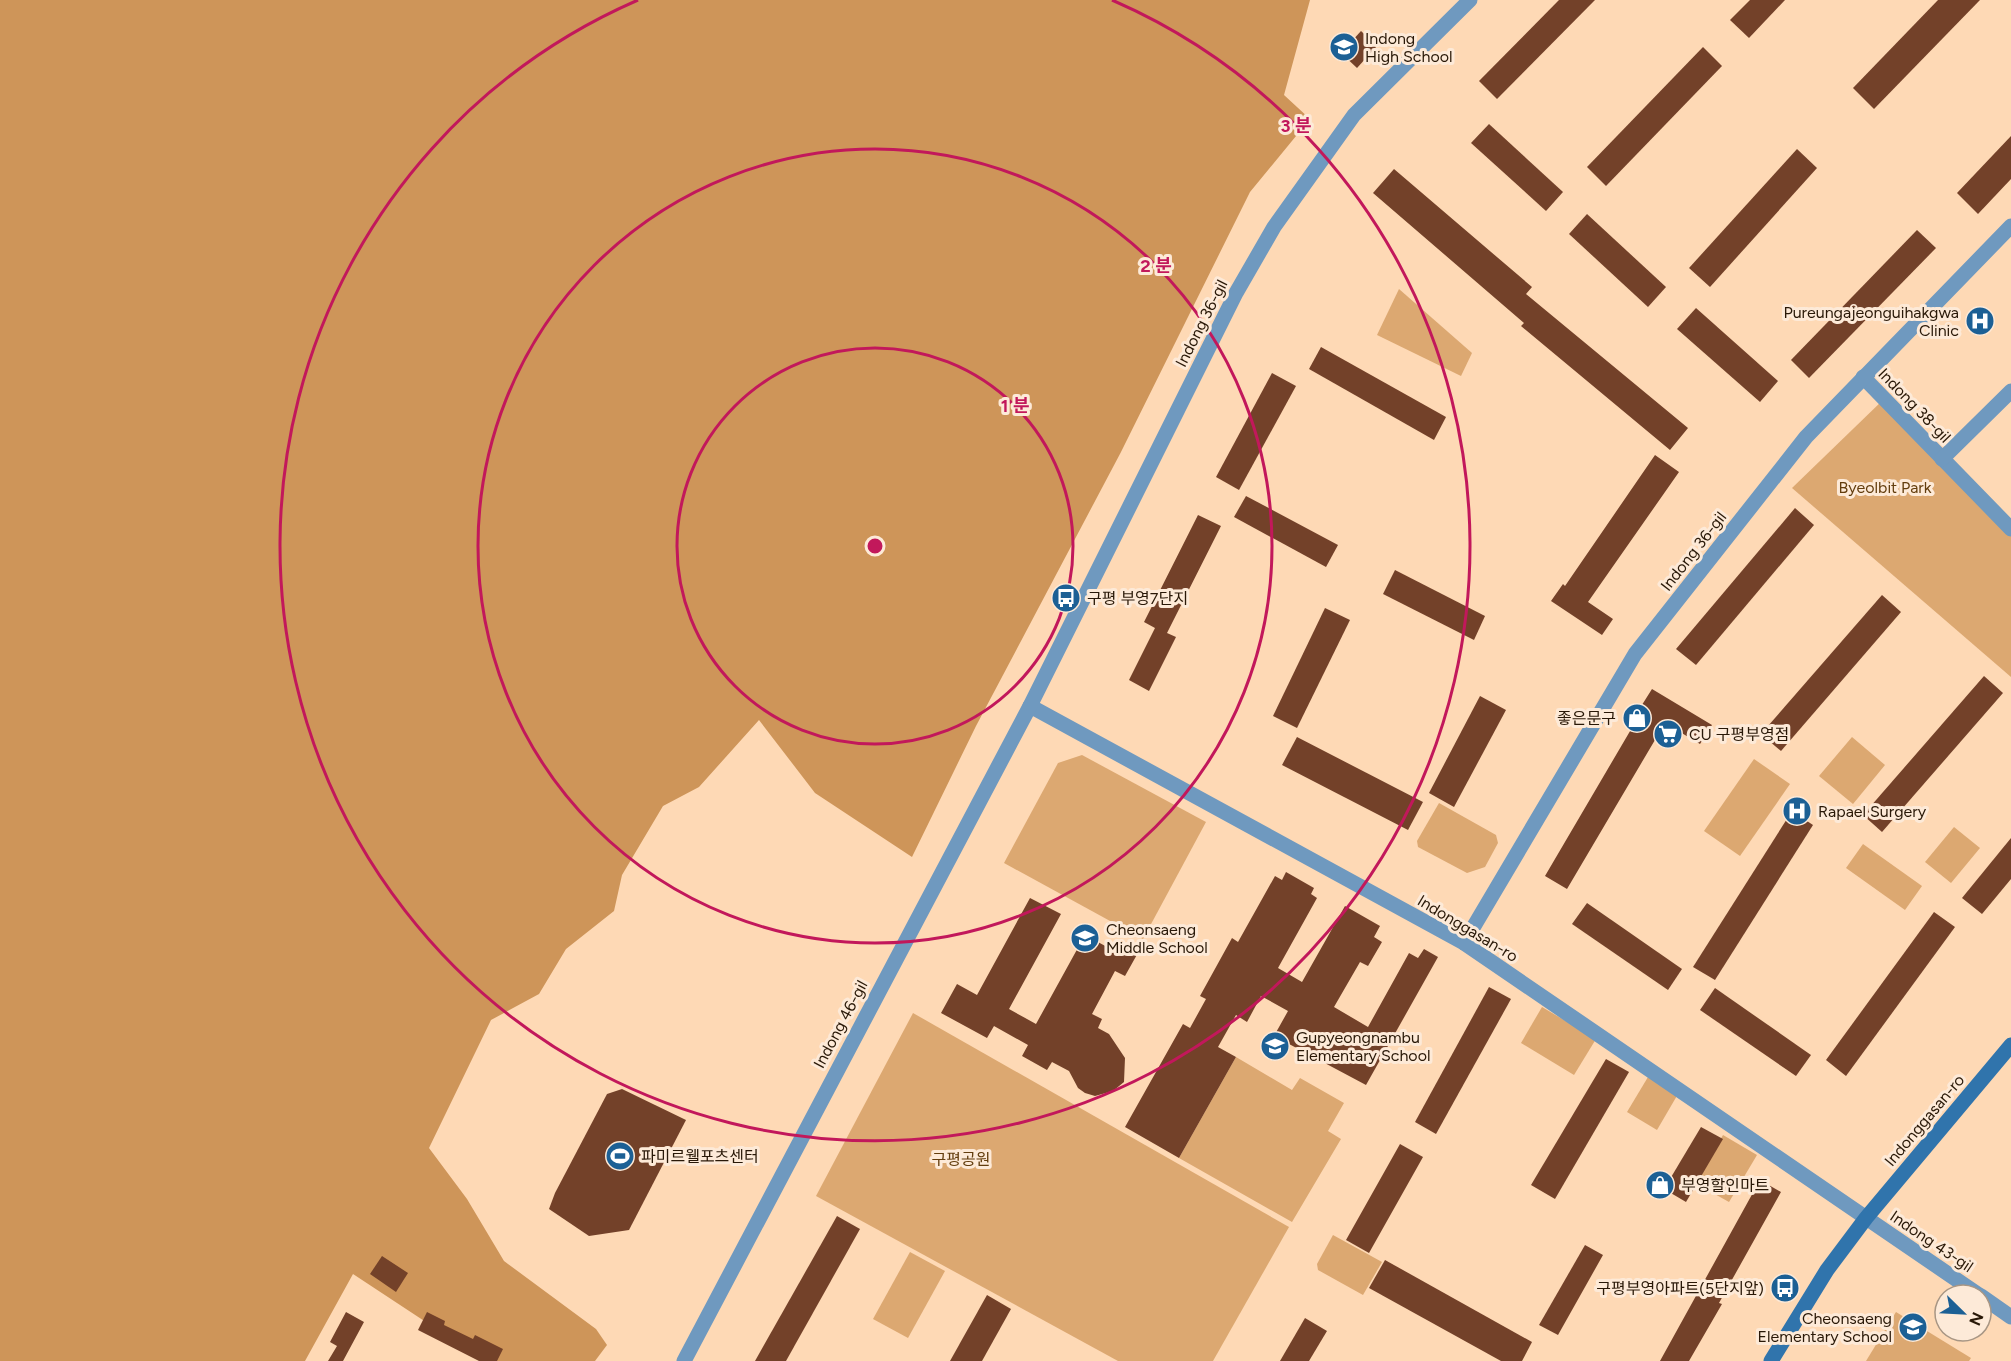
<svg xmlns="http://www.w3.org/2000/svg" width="2011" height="1361" font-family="Figtree,'Noto Sans KR',sans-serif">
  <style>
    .green { fill: #dca871 }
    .forest { fill: #ce9559 }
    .building { fill: #734129 }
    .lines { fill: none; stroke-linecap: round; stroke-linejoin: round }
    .minor { stroke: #6f99bf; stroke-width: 15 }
    .tertiary { stroke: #6f99bf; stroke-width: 15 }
    .secondary { stroke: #3074ac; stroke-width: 15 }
    .ring { fill: none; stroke: #c2185b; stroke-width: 3 }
    .labels { text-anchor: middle; stroke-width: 6; stroke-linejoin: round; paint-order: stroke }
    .poi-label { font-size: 16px; fill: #291807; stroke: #fdead8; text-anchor: start }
    .street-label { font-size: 16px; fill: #291807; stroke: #fdead8 }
    .park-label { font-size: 16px; fill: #633d0d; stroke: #fdead8 }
    .centre { fill: #c2185b; stroke: #fdead8; stroke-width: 3 }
    .ring-label { font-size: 18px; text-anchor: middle; font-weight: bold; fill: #c2185b; stroke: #fdead8; stroke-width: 6; stroke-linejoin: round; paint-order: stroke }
  </style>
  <rect width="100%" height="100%" fill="#fed9b5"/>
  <g class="green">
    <path d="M1399 289 1472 353 1461 376 1377 335Z"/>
    <path d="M1884 399 2011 523V677L1792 488Z"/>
    <path d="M1852 737 1885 765 1853 804 1819 776Z"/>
    <path d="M1082 755 1206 822 1143 939 1004 863 1058 763Z"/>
    <path d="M1754 759 1790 784 1740 856 1704 831Z"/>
    <path d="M1439 803 1496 835 1498 843 1485 867 1467 873 1418 847 1417 841Z"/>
    <path d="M1954 827 1980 848 1951 883 1925 862Z"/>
    <path d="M1863 844 1922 886 1905 910 1846 868Z"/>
    <path d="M1542 1007 1596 1039 1574 1075 1521 1043Z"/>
    <path d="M913 1013 1289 1227 1213 1361H1118L816 1196Z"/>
    <path d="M1236 1057 1292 1090 1300 1078 1344 1103 1328 1131 1341 1139 1292 1222 1179 1158Z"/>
    <path d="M1648 1077 1678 1094 1657 1130 1627 1112Z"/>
    <path d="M1723 1135 1757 1155 1729 1202 1695 1183Z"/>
    <path d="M1333 1235 1382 1262 1363 1295 1318 1270 1317 1264Z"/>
    <path d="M910 1252 945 1271 908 1338 873 1319Z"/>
    <path d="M1896 1312 1971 1358 1969 1361H1866Z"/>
  </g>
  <path class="forest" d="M0 0H1310L1284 95 1310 119 1250 192 1121 452 976 726 912 857 815 793 759 720 699 787 663 806 622 875 614 911 566 949 539 994 491 1020 429 1148 467 1199 504 1261 596 1329 607 1345 595 1361H485L353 1274 305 1361H0Z"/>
  <g class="building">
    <path d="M1559 0H1595L1497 99 1479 81Z"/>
    <path d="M1750 0H1785L1749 38 1730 20Z"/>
    <path d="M1938 0H1980L1874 109 1853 88Z"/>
    <path d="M1361 31 1377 46 1357 68 1341 53Z"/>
    <path d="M1703 47 1722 66 1606 186 1587 167Z"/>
    <path d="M1489 124 1563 192 1546 211 1471 143Z"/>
    <path d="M2011 136V179L1978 214 1957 193Z"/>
    <path d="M1797 149 1817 168 1710 287 1689 268Z"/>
    <path d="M1394 169 1532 287 1526 294 1688 428 1670 450 1521 326 1524 323 1373 193Z"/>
    <path d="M1587 214 1666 287 1648 307 1569 234Z"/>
    <path d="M1917 230 1936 248 1809 378 1791 360Z"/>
    <path d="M1696 308 1778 381 1760 402 1677 329Z"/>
    <path d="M1321 347 1446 417 1434 440 1309 369Z"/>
    <path d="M1272 373 1296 386 1239 490 1216 477Z"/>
    <path d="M1655 455 1679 472 1588 602 1613 619 1602 635 1551 601 1563 584 1565 586Z"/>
    <path d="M1246 496 1338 545 1326 567 1234 517Z"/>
    <path d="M1795 508 1814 525 1696 665 1676 649Z"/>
    <path d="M1198 515 1221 526 1167 633 1176 637 1149 691 1129 680 1155 628 1144 622Z"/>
    <path d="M1395 570 1485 616 1474 640 1383 594Z"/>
    <path d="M1882 595 1901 612 1781 751 1761 734Z"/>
    <path d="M1325 608 1350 620 1297 728 1273 716Z"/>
    <path d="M1984 676 2003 693 1882 832 1863 815Z"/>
    <path d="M1652 689 1712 725 1700 744 1665 723 1567 889 1545 876 1643 709 1640 708Z"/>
    <path d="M1480 696 1506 710 1454 807 1429 793Z"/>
    <path d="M1297 737 1423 802 1408 830 1282 765Z"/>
    <path d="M1792 811 1813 825 1715 980 1693 967Z"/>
    <path d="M2011 838V879L1982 914 1962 898Z"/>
    <path d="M1286 872 1314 888 1311 894 1317 898 1278 968 1302 982 1345 906 1380 926 1374 937 1382 942 1368 966 1360 962 1334 1007 1368 1027 1409 953 1418 958 1424 949 1438 957 1366 1085 1274 1036 1288 1011 1261 996 1247 1022 1236 1015 1218 1047 1236 1057 1179 1158 1125 1127 1183 1024 1190 1028 1206 999 1200 996 1232 938 1238 942 1275 876 1282 880Z"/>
    <path d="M1030 898 1061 914 1009 1009 1036 1024 1085 935 1120 954 1125 944 1139 951 1125 976 1115 971 1092 1014 1102 1019 1098 1028 1109 1034 1125 1058 1124 1082 1113 1091 1095 1096 1085 1093 1078 1088 1069 1071 1052 1062 1047 1070 1022 1056 1028 1045 994 1026 987 1038 941 1013 957 984 977 995Z"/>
    <path d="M1587 903 1682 969 1668 990 1572 924Z"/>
    <path d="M1934 912 1955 927 1846 1076 1826 1060Z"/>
    <path d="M1489 987 1511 999 1436 1134 1415 1122Z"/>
    <path d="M1715 988 1811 1055 1796 1076 1700 1010Z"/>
    <path d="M1606 1059 1629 1072 1555 1199 1531 1185Z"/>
    <path d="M622 1089 686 1120 629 1230 589 1236 549 1209 555 1193 607 1094Z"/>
    <path d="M1701 1127 1723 1139 1686 1202 1664 1189Z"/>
    <path d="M1400 1144 1423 1157 1369 1253 1346 1240Z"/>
    <path d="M1760 1180 1781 1192 1719 1303 1722 1304 1689 1361H1660Z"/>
    <path d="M837 1216 860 1229 786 1361H755Z"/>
    <path d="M1585 1245 1603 1255 1558 1335 1539 1325Z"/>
    <path d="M382 1256 408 1273 396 1292 370 1274Z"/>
    <path d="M1385 1260 1532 1342 1522 1361H1501L1369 1288Z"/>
    <path d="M987 1295 1011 1309 982 1361H950Z"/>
    <path d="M346 1312 364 1322 343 1361H328L337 1346 330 1342Z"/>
    <path d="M427 1312 445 1321 444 1325 473 1339 475 1335 503 1349 497 1361H479L418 1330Z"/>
    <path d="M1305 1318 1327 1331 1309 1361H1280Z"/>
  </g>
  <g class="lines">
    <g class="minor">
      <path d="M1863 377 2011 529"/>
      <path d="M1942 459 2011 391"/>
      <path d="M1464 943 1635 654 1806 437 2011 226"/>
    </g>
    <g class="tertiary">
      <path d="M1030 706 1464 943 1979 1295"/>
      <path d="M1981 1296 2011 1317"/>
      <path d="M684 1361 1030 706 1236 293 1274 227 1354 115 1470 0"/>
    </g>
    <path class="secondary" d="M1771 1361 1827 1270 1866 1218 2011 1045"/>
  </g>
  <g class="ring">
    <circle cx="875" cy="546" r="198"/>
    <circle cx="875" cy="546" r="397"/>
    <path d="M1112 0A595 595 0 1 1 638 0"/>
  </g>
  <defs>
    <g id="school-disc" transform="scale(1.5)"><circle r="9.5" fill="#1c6095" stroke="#fdead8"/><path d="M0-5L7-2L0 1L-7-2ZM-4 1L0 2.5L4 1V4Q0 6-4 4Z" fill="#fff"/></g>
    <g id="hospital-disc" transform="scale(1.5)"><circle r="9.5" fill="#1c6095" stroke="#fdead8"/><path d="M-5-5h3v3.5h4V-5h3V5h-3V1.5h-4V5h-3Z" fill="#fff"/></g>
    <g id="bus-disc" transform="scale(1.5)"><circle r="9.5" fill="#1c6095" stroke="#fdead8"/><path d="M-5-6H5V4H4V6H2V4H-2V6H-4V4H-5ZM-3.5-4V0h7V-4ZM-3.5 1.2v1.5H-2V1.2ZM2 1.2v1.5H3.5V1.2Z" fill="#fff"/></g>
    <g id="shop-disc" transform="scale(1.5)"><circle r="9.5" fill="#1c6095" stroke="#fdead8"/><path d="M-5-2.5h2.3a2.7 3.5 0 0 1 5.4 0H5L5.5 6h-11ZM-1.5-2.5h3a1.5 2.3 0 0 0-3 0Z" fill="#fff"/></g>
    <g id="supermarket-disc" transform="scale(1.5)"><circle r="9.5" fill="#1c6095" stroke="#fdead8"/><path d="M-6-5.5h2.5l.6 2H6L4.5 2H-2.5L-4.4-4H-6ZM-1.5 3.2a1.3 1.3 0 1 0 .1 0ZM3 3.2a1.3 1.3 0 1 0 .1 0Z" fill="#fff"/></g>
    <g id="stadium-disc" transform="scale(1.5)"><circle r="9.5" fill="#1c6095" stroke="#fdead8"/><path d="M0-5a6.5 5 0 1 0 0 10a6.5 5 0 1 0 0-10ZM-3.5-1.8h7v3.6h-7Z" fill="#fff"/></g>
  </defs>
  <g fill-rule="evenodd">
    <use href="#school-disc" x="1344" y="47"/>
    <use href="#hospital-disc" x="1980" y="321"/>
    <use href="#bus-disc" x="1066" y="598"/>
    <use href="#shop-disc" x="1637" y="718"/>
    <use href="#supermarket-disc" x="1668" y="734"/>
    <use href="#hospital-disc" x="1797" y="811"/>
    <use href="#school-disc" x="1085" y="938"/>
    <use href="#school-disc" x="1275" y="1046"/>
    <use href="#stadium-disc" x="620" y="1156"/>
    <use href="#shop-disc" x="1660" y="1185"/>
    <use href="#bus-disc" x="1785" y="1288"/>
    <use href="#school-disc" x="1913" y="1327"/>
  </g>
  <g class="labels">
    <g class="poi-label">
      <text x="1365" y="44">Indong<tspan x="1365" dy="18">High School</tspan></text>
      <text x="1959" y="318" text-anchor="end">Pureungajeonguihakgwa<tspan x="1959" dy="18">Clinic</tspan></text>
      <text x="1087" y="604">구평 부영7단지</text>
      <text x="1616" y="724" text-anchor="end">좋은문구</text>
      <text x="1689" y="740">CU 구평부영점</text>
      <text x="1818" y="817">Rapael Surgery</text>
      <text x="1106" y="935">Cheonsaeng<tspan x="1106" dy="18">Middle School</tspan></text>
      <text x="1296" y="1043">Gupyeongnambu<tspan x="1296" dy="18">Elementary School</tspan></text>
      <text x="641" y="1162">파미르웰포츠센터</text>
      <text x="1681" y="1191">부영할인마트</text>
      <text x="1764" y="1294" text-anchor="end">구평부영아파트(5단지앞)</text>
      <text x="1892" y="1324" text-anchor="end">Cheonsaeng<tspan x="1892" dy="18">Elementary School</tspan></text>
    </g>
    <g class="street-label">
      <text transform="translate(1201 323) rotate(-63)" y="6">Indong 36-gil</text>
      <text transform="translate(1915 405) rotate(46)" y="6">Indong 38-gil</text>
      <text transform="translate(1693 551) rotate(-52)" y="6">Indong 36-gil</text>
      <text transform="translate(1468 928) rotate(31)" y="6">Indonggasan-ro</text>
      <text transform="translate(840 1024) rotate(-62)" y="6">Indong 46-gil</text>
      <text transform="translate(1924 1120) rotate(-50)" y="6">Indonggasan-ro</text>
      <text transform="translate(1932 1241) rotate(34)" y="6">Indong 43-gil</text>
    </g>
    <g class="park-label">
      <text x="1885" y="493">Byeolbit Park</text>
      <text x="961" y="1165">구평공원</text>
    </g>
  </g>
  <circle cx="875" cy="546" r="9" class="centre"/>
  <g class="ring-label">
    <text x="1296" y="132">3 분</text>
    <text x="1156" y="272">2 분</text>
    <text x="1015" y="412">1 분</text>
  </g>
  <g transform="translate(1963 1313) rotate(114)"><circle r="28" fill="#fdead8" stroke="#a89684" stroke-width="1.5"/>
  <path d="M0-4.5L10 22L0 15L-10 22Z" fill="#1c6095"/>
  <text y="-9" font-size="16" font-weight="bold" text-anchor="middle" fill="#291807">N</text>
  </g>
</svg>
